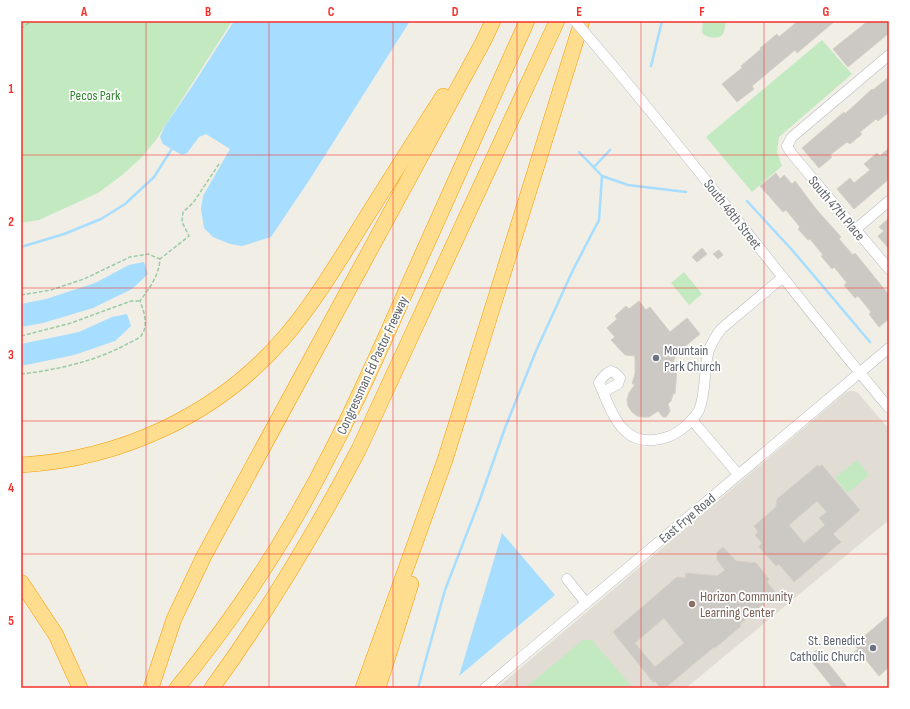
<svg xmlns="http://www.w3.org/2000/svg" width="910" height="709" font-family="'Sofia Sans Condensed',sans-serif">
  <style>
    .education { fill: #e1ddd4 }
    .green { fill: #c3e9c1 }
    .water { fill: #a7ddff }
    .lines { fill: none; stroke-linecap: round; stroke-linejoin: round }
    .stream { stroke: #a7ddff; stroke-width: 2.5 }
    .building { fill: #ccc8c3; stroke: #d6cfc4; fill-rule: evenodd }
    .minor-casing { stroke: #b8bcc0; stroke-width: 11 }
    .highway-casing { stroke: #f69e00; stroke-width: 16 }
    .path { stroke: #99cba5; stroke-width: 1.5; stroke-dasharray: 4 2; stroke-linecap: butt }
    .minor { stroke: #fff; stroke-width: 10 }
    .highway { stroke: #ffdd8e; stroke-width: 15 }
    .minor-bridge-casing { stroke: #b8bcc0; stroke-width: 11; stroke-linecap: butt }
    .minor-bridge { stroke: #fff; stroke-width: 10 }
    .grid { fill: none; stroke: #f42f29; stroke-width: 1; stroke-opacity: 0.55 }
    .worship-dot { fill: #6b7280; stroke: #fff; stroke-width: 1.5 }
    .education-dot { fill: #8d6e63; stroke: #fff; stroke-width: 1.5 }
    .labels { text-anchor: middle; stroke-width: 3.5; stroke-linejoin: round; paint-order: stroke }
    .park-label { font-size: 14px; fill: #308430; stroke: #fff }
    .street-label { font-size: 14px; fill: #5d6267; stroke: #fff }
    .worship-label { font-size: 14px; fill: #5b616d; stroke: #fff; text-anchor: start }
    .education-label { font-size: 14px; fill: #785e54; stroke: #fff; text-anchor: start }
    .neatline { fill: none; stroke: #f42f29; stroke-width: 1.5 }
    .grid-label { font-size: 13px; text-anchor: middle; font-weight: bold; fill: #f42f29 }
  </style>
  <rect width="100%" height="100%" fill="#f1eee6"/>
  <path class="education" d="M849 391H854L858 393 889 429V520L686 688H497L844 394Z"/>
  <g class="green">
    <path d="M21 21H232L156 140 141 158 121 176 98 193 39 220 21 223Z"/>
    <path d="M703 21H726C725 25 725 33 721 36 717 39 706 37 703 34 701 31 703 25 703 21Z"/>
    <path d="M822 40 852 74 779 137 777 152 782 166 752 192 706 137Z"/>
    <path d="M684 272 702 294 689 305 671 283Z"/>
    <path d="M857 460 869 475 848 493 835 478Z"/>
    <path d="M583 640H592L633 688H522L531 683Z"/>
  </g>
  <g class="water">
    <path d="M234 21H410L310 179 271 237 242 246 230 244 213 237 204 228 201 209 203 196 230 149 206 134 199 137 187 153 182 155 163 144 160 137 165 126 191 88Z"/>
    <path d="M144 262 148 274 132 289 93 308 43 323 21 327V304L46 299 95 283 129 265Z"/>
    <path d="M127 314 131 326 115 341 74 355 21 366V344L79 332 112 317Z"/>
    <path d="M502 533 555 595 459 676Z"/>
  </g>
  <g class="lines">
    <g class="stream">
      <path d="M651 66 662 21"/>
      <path d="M594 167 610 150"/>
      <path d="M602 176 628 185 686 192"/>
      <path d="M747 201 793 251 870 342"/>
      <path d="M21 247 64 234 101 219 125 204 154 177 173 147"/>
      <path d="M418 688 445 590 479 502 505 428 536 351 573 270 599 220 602 176 579 152"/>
    </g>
  </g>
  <g class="building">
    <path d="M798 21H835L797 53 795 50 752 86 754 89 737 102 722 84 742 68 741 66 761 49 760 48 777 34 779 37Z"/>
    <path d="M868 21H889V33L848 67 833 49Z"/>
    <path d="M889 77V112L878 121 876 119 860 132 862 134 850 144 847 142 830 155 832 157 819 168 802 148 844 112 845 114 872 89 873 90Z"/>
    <path d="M889 148V179L854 209 837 189 850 178 854 183 870 170 864 164 877 153 880 156Z"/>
    <path d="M776 173 780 179 784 175 792 184 795 181 816 209 841 237 839 239 853 255 855 253 889 295V319L879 327 869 314 871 312 858 296 855 298 844 285 847 283 834 267 832 269 821 256 823 255 810 239 808 240 798 229 800 227 786 210 783 212 760 186Z"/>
    <path d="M889 218V249L878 236 884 231 879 227Z"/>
    <path d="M702 248 707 254 697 262 692 257Z"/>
    <path d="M719 250 723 255 718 259 713 254Z"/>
    <path d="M639 301 646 310 650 307 670 332 687 318 700 334 677 353 670 369H677L675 394H673L671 401 668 404 670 411 666 417H663L658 411 649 417H643L637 416 632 412 628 406 627 400 629 393 635 384H632L635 374V356L625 355 611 340 615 337 607 328 617 319 615 316 626 306 629 309Z"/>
    <path d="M818 465 819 467 822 465 860 510 833 534 841 542 794 582 779 564 776 566 759 547 762 543 755 535 758 532 754 526 776 507 777 499ZM817 501 827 512 819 518 825 525 804 543 789 525Z"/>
    <path d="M723 547 736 561 756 563 769 579 767 582 776 593 740 624 741 626 715 648 714 647 665 688H661L655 681 653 682 613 632 677 577 685 578 686 573 717 576 725 570 717 560V552ZM664 618 684 643 655 667 635 643Z"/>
    <path d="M889 615V667L879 676 862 655 858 659 853 653 858 649 855 646 862 640 861 639Z"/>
    <path d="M817 650 836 673 848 688H833L808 657Z"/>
  </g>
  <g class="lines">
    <g class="minor-casing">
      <g id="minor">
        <path d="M889 55 792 137 787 146 792 154 889 269"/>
        <path d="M608 60C704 174 793 294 889 408"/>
        <path d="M856 229 889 201"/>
        <path d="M603 392 618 384 620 378 615 373 611 371C605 374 602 377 599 383 614 417 624 453 670 436 680 432 694 420 699 410 707 391 703 369 709 350 712 342 716 336 721 329L783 277"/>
        <path d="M692 420 738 474"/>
        <path d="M567 579 586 603"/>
        <path d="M485 688 889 348"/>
      </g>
    </g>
    <g class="highway-casing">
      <g id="highway">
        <path d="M21 465C121 459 217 415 283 339 311 307 332 272 354 237 383 190 413 143 443 96"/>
        <path d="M21 582 56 635 80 688"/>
        <path d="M151 688 174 619 204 556 483 42 493 21"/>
        <path d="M177 688C238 614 291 532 334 446 366 384 393 320 421 257 456 178 492 100 527 21"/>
        <path d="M212 688C268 611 315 533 359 449L557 21"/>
        <path d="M363 688 445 460 582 21"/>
        <path d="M378 688 411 584"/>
      </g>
    </g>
    <g class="path">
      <path d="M21 29 31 21"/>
      <path d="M21 295 51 290 84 279 130 257 148 254 160 259"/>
      <path d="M21 336 71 323 131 301H139"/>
      <path d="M21 374C57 370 96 361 127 344 131 342 138 339 141 336 149 325 144 312 140 301 150 287 159 276 160 259L189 236 182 222 183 212 193 203 219 164"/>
    </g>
    <use href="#minor" class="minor"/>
    <use href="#highway" class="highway"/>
    <g class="minor-bridge-casing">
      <path id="minor-bridge" d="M575 21 608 60"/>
    </g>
    <use href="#minor-bridge" class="minor-bridge"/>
  </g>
  <path class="grid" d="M146 21V688M269 21V688M393 21V688M517 21V688M641 21V688M764 21V688M21 155H889M21 288H889M21 421H889M21 554H889"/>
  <g class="worship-dot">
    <circle cx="656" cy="358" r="4"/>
    <circle cx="873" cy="648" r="4"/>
  </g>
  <circle class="education-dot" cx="692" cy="604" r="4"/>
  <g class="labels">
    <g class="park-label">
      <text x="95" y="100">Pecos Park</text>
    </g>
    <g class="street-label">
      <text transform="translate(837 208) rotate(50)" y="5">South 47th Place</text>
      <text transform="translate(733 214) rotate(52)" y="5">South 48th Street</text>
      <text transform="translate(372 365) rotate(-65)" y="5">Congressman Ed Pastor Freeway</text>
      <text transform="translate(687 518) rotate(-40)" y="5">East Frye Road</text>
    </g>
    <g class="worship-label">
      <text x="664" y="355">Mountain<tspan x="664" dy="16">Park Church</tspan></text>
      <text x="865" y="645" text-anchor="end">St. Benedict<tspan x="865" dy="16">Catholic Church</tspan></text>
    </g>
    <g class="education-label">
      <text x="700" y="601">Horizon Community<tspan x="700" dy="16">Learning Center</tspan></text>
    </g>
  </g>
  <rect width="910" height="709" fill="none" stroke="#ffffff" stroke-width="44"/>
  <rect x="22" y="22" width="866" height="665" class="neatline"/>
  <g class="grid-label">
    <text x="84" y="16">A</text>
    <text x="208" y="16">B</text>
    <text x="331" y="16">C</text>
    <text x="455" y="16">D</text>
    <text x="579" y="16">E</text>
    <text x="702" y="16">F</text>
    <text x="826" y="16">G</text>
    <text x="11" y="93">1</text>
    <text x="11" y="226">2</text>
    <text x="11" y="359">3</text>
    <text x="11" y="492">4</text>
    <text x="11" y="625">5</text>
  </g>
</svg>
